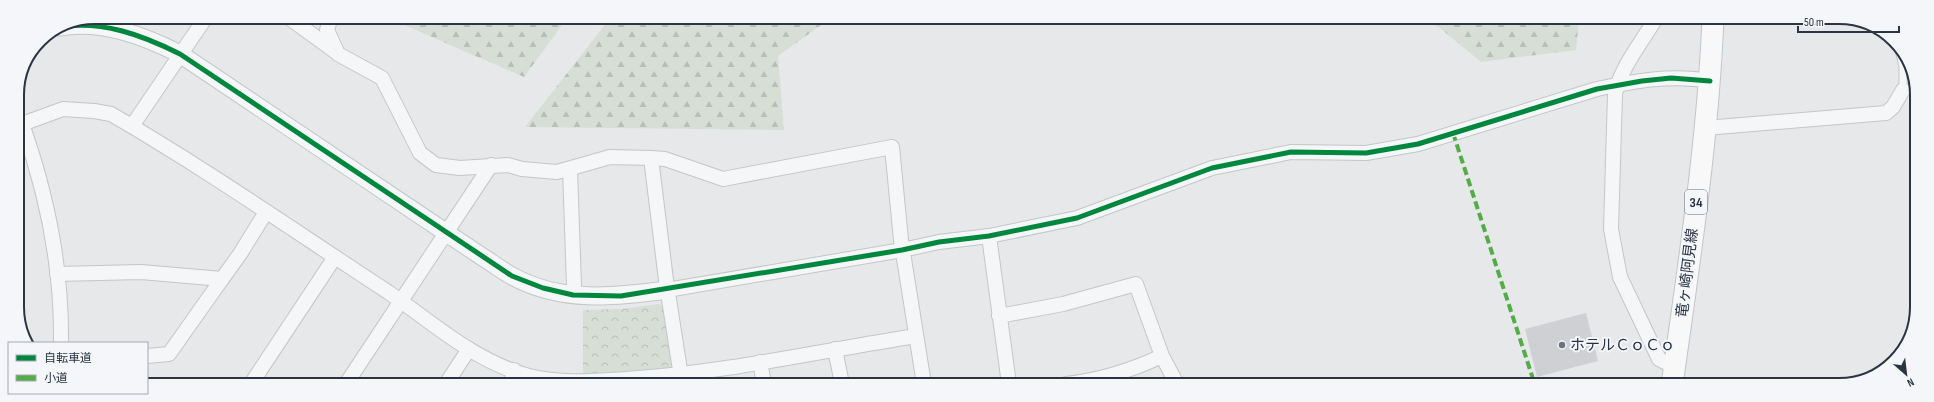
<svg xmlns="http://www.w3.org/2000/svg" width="1934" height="402" font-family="'Sofia Sans Condensed','Noto Sans JP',sans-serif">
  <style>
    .forest { fill: url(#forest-firs) }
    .park { fill: url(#park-crowns) }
    .building { fill: #ced0d3 }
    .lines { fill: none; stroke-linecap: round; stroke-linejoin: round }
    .service-casing { stroke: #c4c6c8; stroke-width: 9 }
    .minor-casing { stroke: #c4c6c8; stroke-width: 16 }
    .tertiary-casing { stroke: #c4c6c8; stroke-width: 19 }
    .primary-casing { stroke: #c2c5c8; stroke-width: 23 }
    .service { stroke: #f5f6f7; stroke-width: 7 }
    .minor { stroke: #f5f6f7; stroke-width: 14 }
    .tertiary { stroke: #f5f6f7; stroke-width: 17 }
    .primary { stroke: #f8f8f8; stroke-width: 21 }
    .quiet { stroke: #54ac47; stroke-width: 4; stroke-dasharray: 8 4; stroke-linecap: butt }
    .cycleway-casing { stroke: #f4f6f9; stroke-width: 8 }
    .cycleway { stroke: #00873e; stroke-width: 5 }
    .poi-dot { fill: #6c737f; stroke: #f4f6f9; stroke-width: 1.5 }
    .labels { text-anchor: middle; stroke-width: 4; stroke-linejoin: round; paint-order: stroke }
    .shield { fill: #f4f6f9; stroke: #676e7b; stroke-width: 1 }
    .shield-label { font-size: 14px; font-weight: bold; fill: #2b3445 }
    .street-label { font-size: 15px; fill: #2b3445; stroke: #f4f6f9 }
    .poi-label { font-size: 15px; fill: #2b3445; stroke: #f4f6f9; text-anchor: start }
    .rim { fill: none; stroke: #2b3445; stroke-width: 2 }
  </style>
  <defs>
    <pattern id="forest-firs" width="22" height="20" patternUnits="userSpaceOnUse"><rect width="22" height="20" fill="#d6ded6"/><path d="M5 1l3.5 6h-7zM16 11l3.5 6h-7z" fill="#b8bfb9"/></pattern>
    <pattern id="park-crowns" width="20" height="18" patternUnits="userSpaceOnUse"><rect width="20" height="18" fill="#d6ded6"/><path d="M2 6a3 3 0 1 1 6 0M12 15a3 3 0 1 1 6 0" fill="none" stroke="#b8bfb9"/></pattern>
  </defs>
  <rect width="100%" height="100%" fill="#e6e8ea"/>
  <g class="forest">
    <path d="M399 17H568L524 77 402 24Z"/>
    <path d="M611 17 831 18 778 56 784 130 525 127Z"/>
    <path d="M1428 18H1579L1576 50 1481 62Z"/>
  </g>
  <path class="park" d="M659 304 663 306 673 363 669 370 583 375V310L622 309Z"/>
  <path class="building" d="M1586 313 1598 361 1537 377 1525 329Z"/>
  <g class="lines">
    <g class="service-casing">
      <path id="service" d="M1899 49 1903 67V90"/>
    </g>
    <g class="minor-casing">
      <g id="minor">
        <path d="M288 17 336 52"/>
        <path d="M331 17 327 30 338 54 382 78 420 153 436 165 460 168 508 165 522 169 557 172 610 157 651 158 665 159 723 179 892 147 901 240 924 384"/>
        <path d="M1656 18C1642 42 1621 67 1615 94L1611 229 1620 277 1659 359 1675 367"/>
        <path d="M132 126 206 17"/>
        <path d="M1705 128 1886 113 1893 107 1903 90"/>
        <path d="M651 158 666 280 682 383"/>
        <path d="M570 169 574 285 573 295"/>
        <path d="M989 236 1009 384"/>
        <path d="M57 274 141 272 222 279 240 254 266 212"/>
        <path d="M667 290 902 250 939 242 989 236 1077 218 1212 168 1291 152 1366 153 1418 144 1597 89C1634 81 1672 74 1710 81"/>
        <path d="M999 316 1063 304 1136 284 1162 356 1177 384"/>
        <path d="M61 343C62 269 47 194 22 124L63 109 94 111 111 114C206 169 296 232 388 292 433 323 474 361 529 376 560 384 594 381 626 379 723 373 820 351 916 336"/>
        <path d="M835 349 842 384"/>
        <path d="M147 356 169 354 222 279"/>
        <path d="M760 362 764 384"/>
        <path d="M251 384 335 257"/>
        <path d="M346 384 491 165"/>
        <path d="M446 384 469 349"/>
        <path d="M511 384 514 370"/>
        <path d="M1066 384C1101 380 1130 371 1162 356"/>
      </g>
    </g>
    <g class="tertiary-casing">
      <path id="tertiary" d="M59 27C102 20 142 35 180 54L481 256C491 262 501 270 512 276 561 303 615 297 667 290"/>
    </g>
    <g class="primary-casing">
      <path id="primary" d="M1672 385C1689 263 1708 141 1713 18"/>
    </g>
    <use href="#service" class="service"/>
    <use href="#minor" class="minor"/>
    <use href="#tertiary" class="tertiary"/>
    <use href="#primary" class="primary"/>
    <path class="quiet" d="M1453 133 1535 385"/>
    <g class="cycleway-casing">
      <path id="cycleway" d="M59 27C102 20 142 35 180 54L512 276 543 288 573 295 621 296 902 250 939 242 989 236 1077 218 1212 168 1291 152 1366 153 1418 144 1597 89 1642 81 1671 78 1710 81"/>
    </g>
    <use href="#cycleway" class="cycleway"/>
  </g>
  <circle class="poi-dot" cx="1562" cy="345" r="4"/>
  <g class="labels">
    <rect class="shield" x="1685" y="190" width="22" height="24" rx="3"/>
    <g class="shield-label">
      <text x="1696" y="207">34</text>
    </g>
    <g class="street-label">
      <text transform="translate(1687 273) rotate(-83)" y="5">竜ヶ崎阿見線</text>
    </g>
    <g class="poi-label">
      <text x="1570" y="350">ホテルＣｏＣｏ</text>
    </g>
  </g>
  <path d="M0 0H1934V402H0ZM95 24H1839A71 71 0 0 1 1910 95V307A71 71 0 0 1 1839 378H95A71 71 0 0 1 24 307V95A71 71 0 0 1 95 24Z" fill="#f4f6f9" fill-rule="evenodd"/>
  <path class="rim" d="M95 24H1839A71 71 0 0 1 1910 95V307A71 71 0 0 1 1839 378H95A71 71 0 0 1 24 307V95A71 71 0 0 1 95 24Z"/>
  <rect x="8" y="342" width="140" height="52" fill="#f4f6f9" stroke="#a4a8b1"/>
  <rect x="16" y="355" width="20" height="6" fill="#00873e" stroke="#a4a8b1"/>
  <text x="44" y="362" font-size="12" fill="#2b3445">自転車道</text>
  <rect x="16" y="375" width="20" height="6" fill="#54ac47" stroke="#a4a8b1"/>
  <text x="44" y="382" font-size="12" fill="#2b3445">小道</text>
  <g transform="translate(1906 374) rotate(152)" stroke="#f4f6f9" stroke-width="3" paint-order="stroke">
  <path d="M0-3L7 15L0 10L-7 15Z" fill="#2b3445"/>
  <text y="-6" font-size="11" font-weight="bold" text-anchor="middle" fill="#2b3445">N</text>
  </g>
  <path d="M1798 26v6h101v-6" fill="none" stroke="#2b3445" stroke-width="2"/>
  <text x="1804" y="26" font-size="12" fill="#2b3445" stroke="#f4f6f9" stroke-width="3" paint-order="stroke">50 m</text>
</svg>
